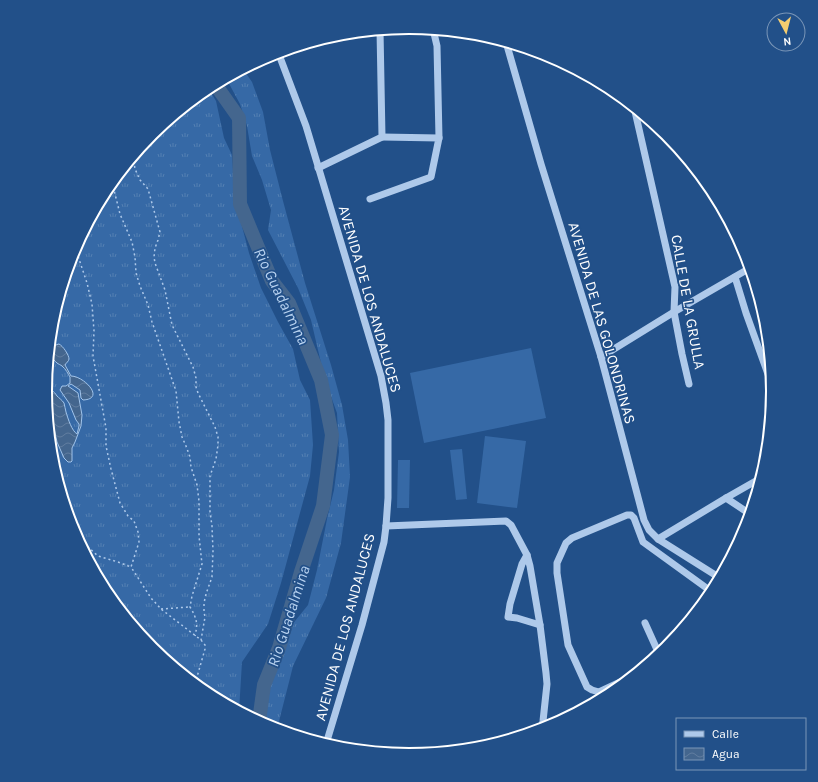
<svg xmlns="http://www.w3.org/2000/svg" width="818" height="782" font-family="Karla,sans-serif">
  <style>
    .grass { fill: url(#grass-tufts) }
    .garden { fill: #3669a6 }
    .water { fill: url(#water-waves); stroke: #a1c4eb }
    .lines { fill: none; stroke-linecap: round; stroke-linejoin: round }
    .river { stroke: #44668e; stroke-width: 14 }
    .path { stroke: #aec9ea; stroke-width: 1.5; stroke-dasharray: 2 3; stroke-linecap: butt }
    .minor { stroke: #aec9ea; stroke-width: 7 }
    .labels { text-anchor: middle; stroke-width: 3.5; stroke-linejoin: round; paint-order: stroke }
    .street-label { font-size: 15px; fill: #fff; stroke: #225089 }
    .water-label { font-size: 16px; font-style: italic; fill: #b9d3f1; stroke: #225089 }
    .rim { fill: none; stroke: #fff; stroke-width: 2 }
  </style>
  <defs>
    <pattern id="grass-tufts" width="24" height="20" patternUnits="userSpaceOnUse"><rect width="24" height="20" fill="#3669a6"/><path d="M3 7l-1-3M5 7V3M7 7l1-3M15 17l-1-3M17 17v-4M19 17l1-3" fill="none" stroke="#5480b3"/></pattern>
    <pattern id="water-waves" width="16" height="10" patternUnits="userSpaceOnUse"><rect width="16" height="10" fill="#44668e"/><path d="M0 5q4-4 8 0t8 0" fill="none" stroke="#607d9f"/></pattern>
  </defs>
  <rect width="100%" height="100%" fill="#225089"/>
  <g class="grass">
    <path d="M243 69 252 82 263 112 270 150 283 201 305 283 331 365 342 405 348 440 350 477 341 543 326 598 293 666 289 682 277 729 269 727 253 718 258 709 268 693 273 660 278 642 308 605 317 570 327 519 334 490 339 452 337 413 325 380 311 320 298 288 268 230 271 210 262 180 252 156 247 126 240 104 226 78Z"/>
    <path d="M208 88 216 101 224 138 232 155 234 186 239 215 249 253 261 288 278 322 293 349 300 380 310 400 313 445 310 476 281 583 268 624 242 662 239 711 207 694 151 648 106 593 73 530 52 462 45 391 52 320 73 251 106 189 152 133Z"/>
  </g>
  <g class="garden">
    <path d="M531 348 546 418 424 443 410 373Z"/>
    <path d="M485 436 526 441 517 508 477 503Z"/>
    <path d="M462 449 467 499 456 500 450 450Z"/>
    <path d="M398 460H410L409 508H397Z"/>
  </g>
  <path class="water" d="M59 344C63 346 69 355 69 359 69 361 66 363 65 365L71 376C84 376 106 399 83 400L81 398 80 390 71 384 68 386 78 393 82 415 81 426 75 442 72 448V461L71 462H68L64 458 57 442 54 428 48 422 45 391C50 388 54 391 57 396 59 398 62 400 64 403 65 406 65 409 66 412 68 419 72 431 77 434L79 426V424L76 420 69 403 60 390 62 386H66L70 383V377C68 374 66 369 62 366 61 365 58 364 57 363 48 355 46 347 59 344Z"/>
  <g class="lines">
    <path class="river" d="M215 84 239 118 240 204 272 281 289 303 321 380 332 435 323 506 301 572 279 648 264 685 259 721"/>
    <g class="path">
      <path d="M133 156 135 169 140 180 148 189 160 232 158 240 155 248 154 257 155 263 165 290 172 325 193 367 196 378V387L198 393 215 427 218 437V445L216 459 210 476V512L212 526 213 551 212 577 206 594 204 603V612L205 617 201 640"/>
      <path d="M112 182 120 214 132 242 135 257 136 273 140 286 148 305 152 322 176 391 179 422 182 437 186 446 190 457 191 467 197 485 199 501V536L202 564 192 596 190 607C197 619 198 623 195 636"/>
      <path d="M75 247 87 283 92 304 94 331 93 356 106 428V446L111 469 120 503 128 516 134 521 138 532 139 542 131 567 151 598 161 609 201 640 205 645V649L195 684"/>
      <path d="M64 503 76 519 80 533 88 547 98 556 118 562 131 567"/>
      <path d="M161 609 189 607"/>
    </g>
    <g class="minor">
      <path d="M433 29 437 46 439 138"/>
      <path d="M506 42 541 164 601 357 644 520 649 530 658 539 720 578"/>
      <path d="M278 52 306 126 381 376 386 403 388 420V498L386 526 384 542 362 625 326 744"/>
      <path d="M634 107 675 287 674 312 682 354 689 384"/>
      <path d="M318 168 382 137 380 30"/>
      <path d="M370 199 431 177 439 138 382 137"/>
      <path d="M735 277 746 313 773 388"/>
      <path d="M601 357 674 312 750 268"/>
      <path d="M726 498 750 514"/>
      <path d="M386 526 506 521 511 525 527 555 530 566 540 625 546 673 547 684 543 721 542 727 539 730"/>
      <path d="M658 539 726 498 761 478"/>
      <path d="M527 555 522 564 510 604 508 617 517 618 540 625"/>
      <path d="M645 623 659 654"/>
      <path d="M631 677 599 692 592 690 587 687 568 645 557 573V563L566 543 572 538 627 515H631L634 518 643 542 712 592"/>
    </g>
  </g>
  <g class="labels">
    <g class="street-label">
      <text transform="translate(370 299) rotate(74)" y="5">AVENIDA DE LOS ANDALUCES</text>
      <text transform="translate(688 302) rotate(80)" y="5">CALLE DE LA GRULLA</text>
      <text transform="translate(602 323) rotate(74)" y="5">AVENIDA DE LAS GOLONDRINAS</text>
      <text transform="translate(345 627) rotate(-75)" y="5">AVENIDA DE LOS ANDALUCES</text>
    </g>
    <g class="water-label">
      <text transform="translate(282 296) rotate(64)" y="6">Rio Guadalmina</text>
      <text transform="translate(288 616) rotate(-72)" y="6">Rio Guadalmina</text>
    </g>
  </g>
  <path d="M0 0H818V782H0ZM52 391a357 357 0 1 1 714 0a357 357 0 1 1-714 0Z" fill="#225089" fill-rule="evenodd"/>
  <path class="rim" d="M52 391a357 357 0 1 1 714 0a357 357 0 1 1-714 0Z"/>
  <rect x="676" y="718" width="130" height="52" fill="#225089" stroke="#7a96b8"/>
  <rect x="684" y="731" width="20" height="6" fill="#aec9ea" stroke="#7a96b8"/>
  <text x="712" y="738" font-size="12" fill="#ffffff">Calle</text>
  <rect x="684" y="748" width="20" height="12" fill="url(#water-waves)" stroke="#7a96b8"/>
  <text x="712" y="758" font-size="12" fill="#ffffff">Agua</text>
  <g transform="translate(786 32) rotate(173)"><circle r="19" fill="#225089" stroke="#7a96b8"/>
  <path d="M0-3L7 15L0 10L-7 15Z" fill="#f6ce70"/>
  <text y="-6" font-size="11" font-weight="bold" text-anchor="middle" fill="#ffffff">N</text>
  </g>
</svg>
